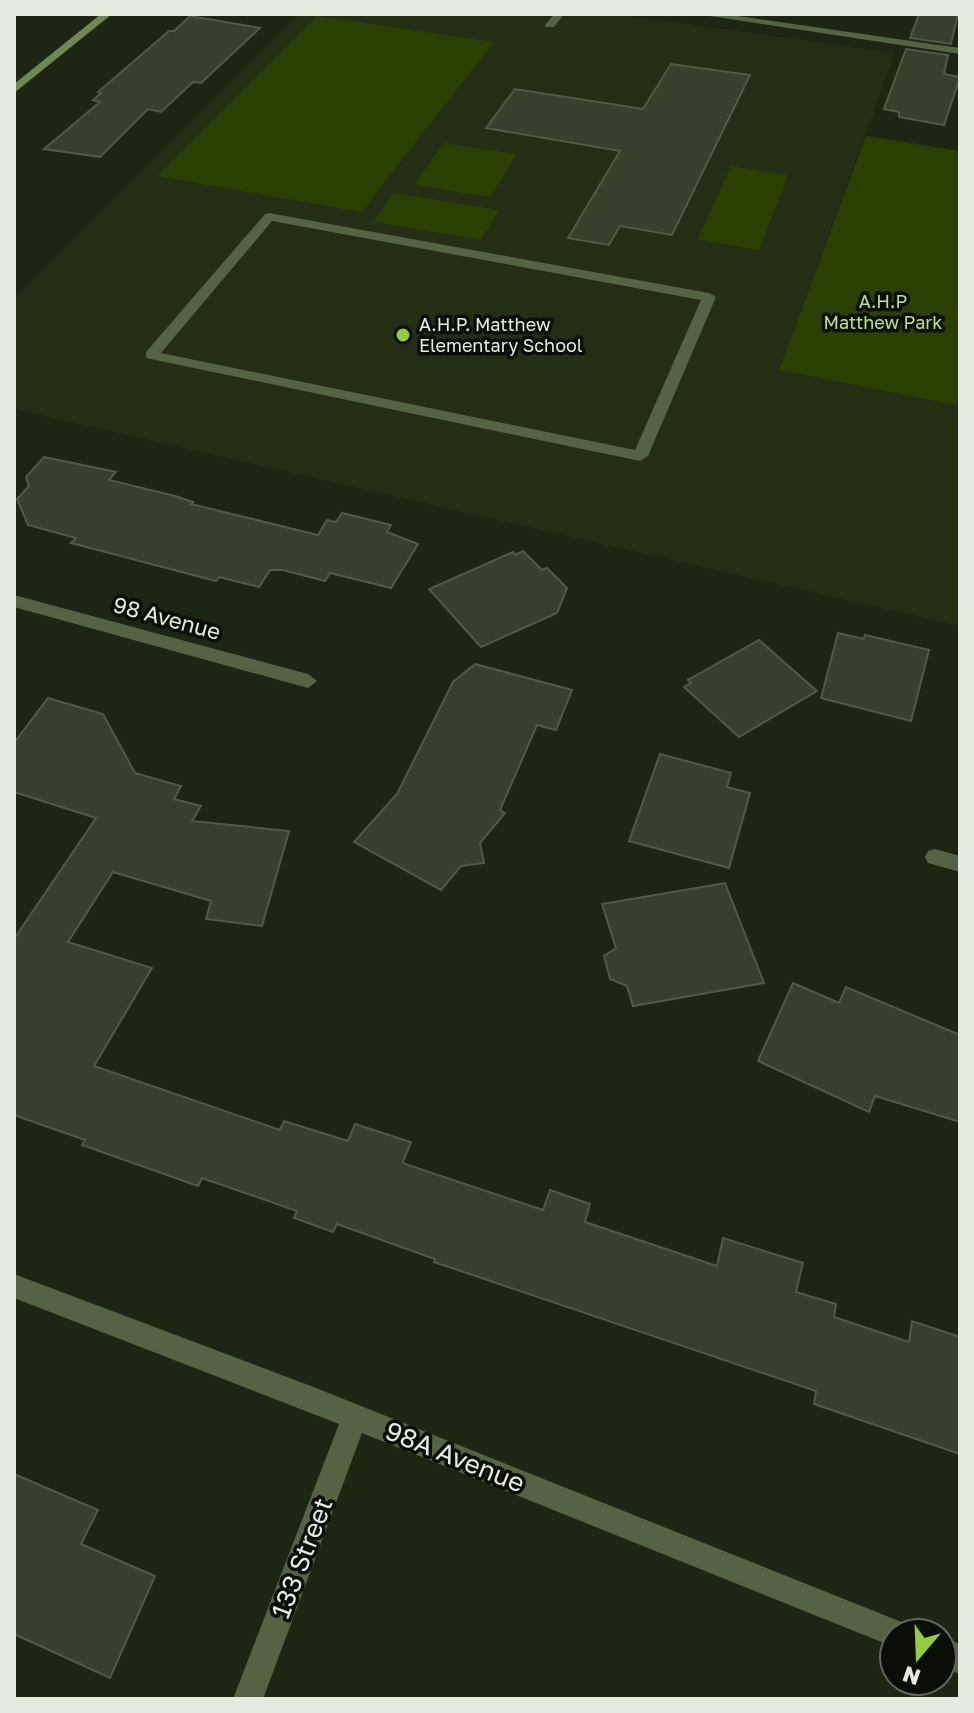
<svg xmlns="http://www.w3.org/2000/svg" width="974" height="1713" font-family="'Golos Text',sans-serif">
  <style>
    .built { fill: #232e15 }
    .green { fill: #2a4002 }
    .building { fill: #36402c; stroke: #505a45; stroke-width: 2 }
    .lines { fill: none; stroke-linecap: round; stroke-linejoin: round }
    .lane { fill: #546343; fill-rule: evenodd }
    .street { fill: #546343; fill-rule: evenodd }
    .secondary { fill: #6f8754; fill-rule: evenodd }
    .poi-dot { fill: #93cc3d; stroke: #0a0e06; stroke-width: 3 }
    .labels { text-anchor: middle; stroke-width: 7; stroke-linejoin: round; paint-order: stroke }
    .far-park-label { font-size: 18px; fill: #b7e67c; stroke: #0a0e06 }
    .far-poi-label { font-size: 18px; fill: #e5ecdf; stroke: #0a0e06; text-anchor: start }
    .street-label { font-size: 22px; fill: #e5ecdf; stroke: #0a0e06 }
    .near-street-label { font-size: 26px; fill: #e5ecdf; stroke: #0a0e06 }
  </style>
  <rect width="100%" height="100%" fill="#1d2613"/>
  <path class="built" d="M299 14H615L895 53 779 370 960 406V626L14 409V299Z"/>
  <g class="green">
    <path d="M317 16 494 42 361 212 157 176Z"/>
    <path d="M866 136 960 151V406L779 370Z"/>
    <path d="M444 143 517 154 490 197 414 185Z"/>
    <path d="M731 166 788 175 759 250 698 239Z"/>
    <path d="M394 193 499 210 481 240 373 222Z"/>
  </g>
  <g class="building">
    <path d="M919 14H958L951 44 910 38Z"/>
    <path d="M190 16 260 28 201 83 193 82 161 112 148 109 100 157 44 149 100 102 93 100 101 93 98 92 169 31H174Z"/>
    <path d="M906 49 948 55 944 74 960 77 944 125 899 117V112L884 109Z"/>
    <path d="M671 64 750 75 672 235 620 226 609 245 568 238 620 151 486 128 515 89 643 109Z"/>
    <path d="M44 457 116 472 109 480 175 496 193 502 191 504 318 535 327 520 336 522 342 513 391 525 387 532 418 544 391 588 330 573 325 581 283 570H270L259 587 219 577 216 581 71 543 76 538 28 525 17 499 29 486 26 477Z"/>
    <path d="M523 551 542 570 547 568 567 588 557 613 481 647 429 589 513 552 515 555Z"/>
    <path d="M838 633 864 639 865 635 929 650 911 721 821 698Z"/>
    <path d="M759 640 817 691 739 737 684 687 691 683 688 680Z"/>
    <path d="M475 664 572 690 556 730 537 725 500 810 505 813 480 843 484 863 461 866 441 890 354 842 397 794 453 682Z"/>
    <path d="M48 698 103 714 135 773 181 786 174 799 201 806 192 821 289 831 262 926 206 919 211 901 113 872 68 942 152 968 94 1066 280 1130 284 1121 348 1141 355 1124 411 1142 403 1162 405 1164 543 1210 550 1190 590 1204 585 1222 717 1266 723 1238 803 1263 796 1292 836 1304 834 1317 909 1342 912 1321 960 1337V1454L814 1404 816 1391 434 1262 435 1259 337 1224 333 1232 294 1218 297 1211 202 1178 198 1186 82 1145 85 1140 14 1115V939L96 818 14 792V743Z"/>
    <path d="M660 754 731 773 727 787 750 793 729 868 629 841Z"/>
    <path d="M725 883 764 983 633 1006 627 986 610 979 604 956 616 948 602 904Z"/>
    <path d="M793 983 839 1003 846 987 960 1035V1122L875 1096 869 1112 758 1061Z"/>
    <path d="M14 1474 98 1510 81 1544 155 1576 110 1678 14 1634Z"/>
  </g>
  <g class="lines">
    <path class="lane" d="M554 14H564L554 27H546L545 25Z"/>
    <g class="street">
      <path d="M697 14H724L960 48V54Z"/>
      <path d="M269 213 709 293 716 297 648 456 640 461 146 358V352L265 214ZM272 221 701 300 635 450 161 353Z"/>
      <path d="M14 595 308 674 317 681 308 688 14 607Z"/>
      <path d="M935 849 960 856V872L928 863 925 857 928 851Z"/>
      <path d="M14 1274 316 1388 894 1619 904 1623 908 1633H894V1647L362 1433 263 1699H233L339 1424 14 1298Z"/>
      <path d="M942 1637 960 1644V1674L942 1667Z"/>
    </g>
    <path class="secondary" d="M101 14H112L14 93V84Z"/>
  </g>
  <circle class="poi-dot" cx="403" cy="335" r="8"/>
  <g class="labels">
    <g class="far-park-label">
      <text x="883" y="308">A.H.P<tspan x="883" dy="21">Matthew Park</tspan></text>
    </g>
    <g class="far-poi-label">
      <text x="419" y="331">A.H.P. Matthew<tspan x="419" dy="21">Elementary School</tspan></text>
    </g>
    <g class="street-label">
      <text transform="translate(167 618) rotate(15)" y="8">98 Avenue</text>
    </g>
    <g class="near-street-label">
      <text transform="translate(455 1457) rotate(22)" y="9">98A Avenue</text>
      <text transform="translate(302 1558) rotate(-69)" y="9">133 Street</text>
    </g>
  </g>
  <rect width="974" height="1713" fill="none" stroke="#e5ecdf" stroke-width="32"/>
  <g transform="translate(918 1657) rotate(199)"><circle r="38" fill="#0a0e06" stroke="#62675d" stroke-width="2"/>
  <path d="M0-6L14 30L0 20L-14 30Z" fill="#93cc3d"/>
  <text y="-12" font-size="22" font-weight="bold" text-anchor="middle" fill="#e5ecdf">N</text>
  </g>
</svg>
